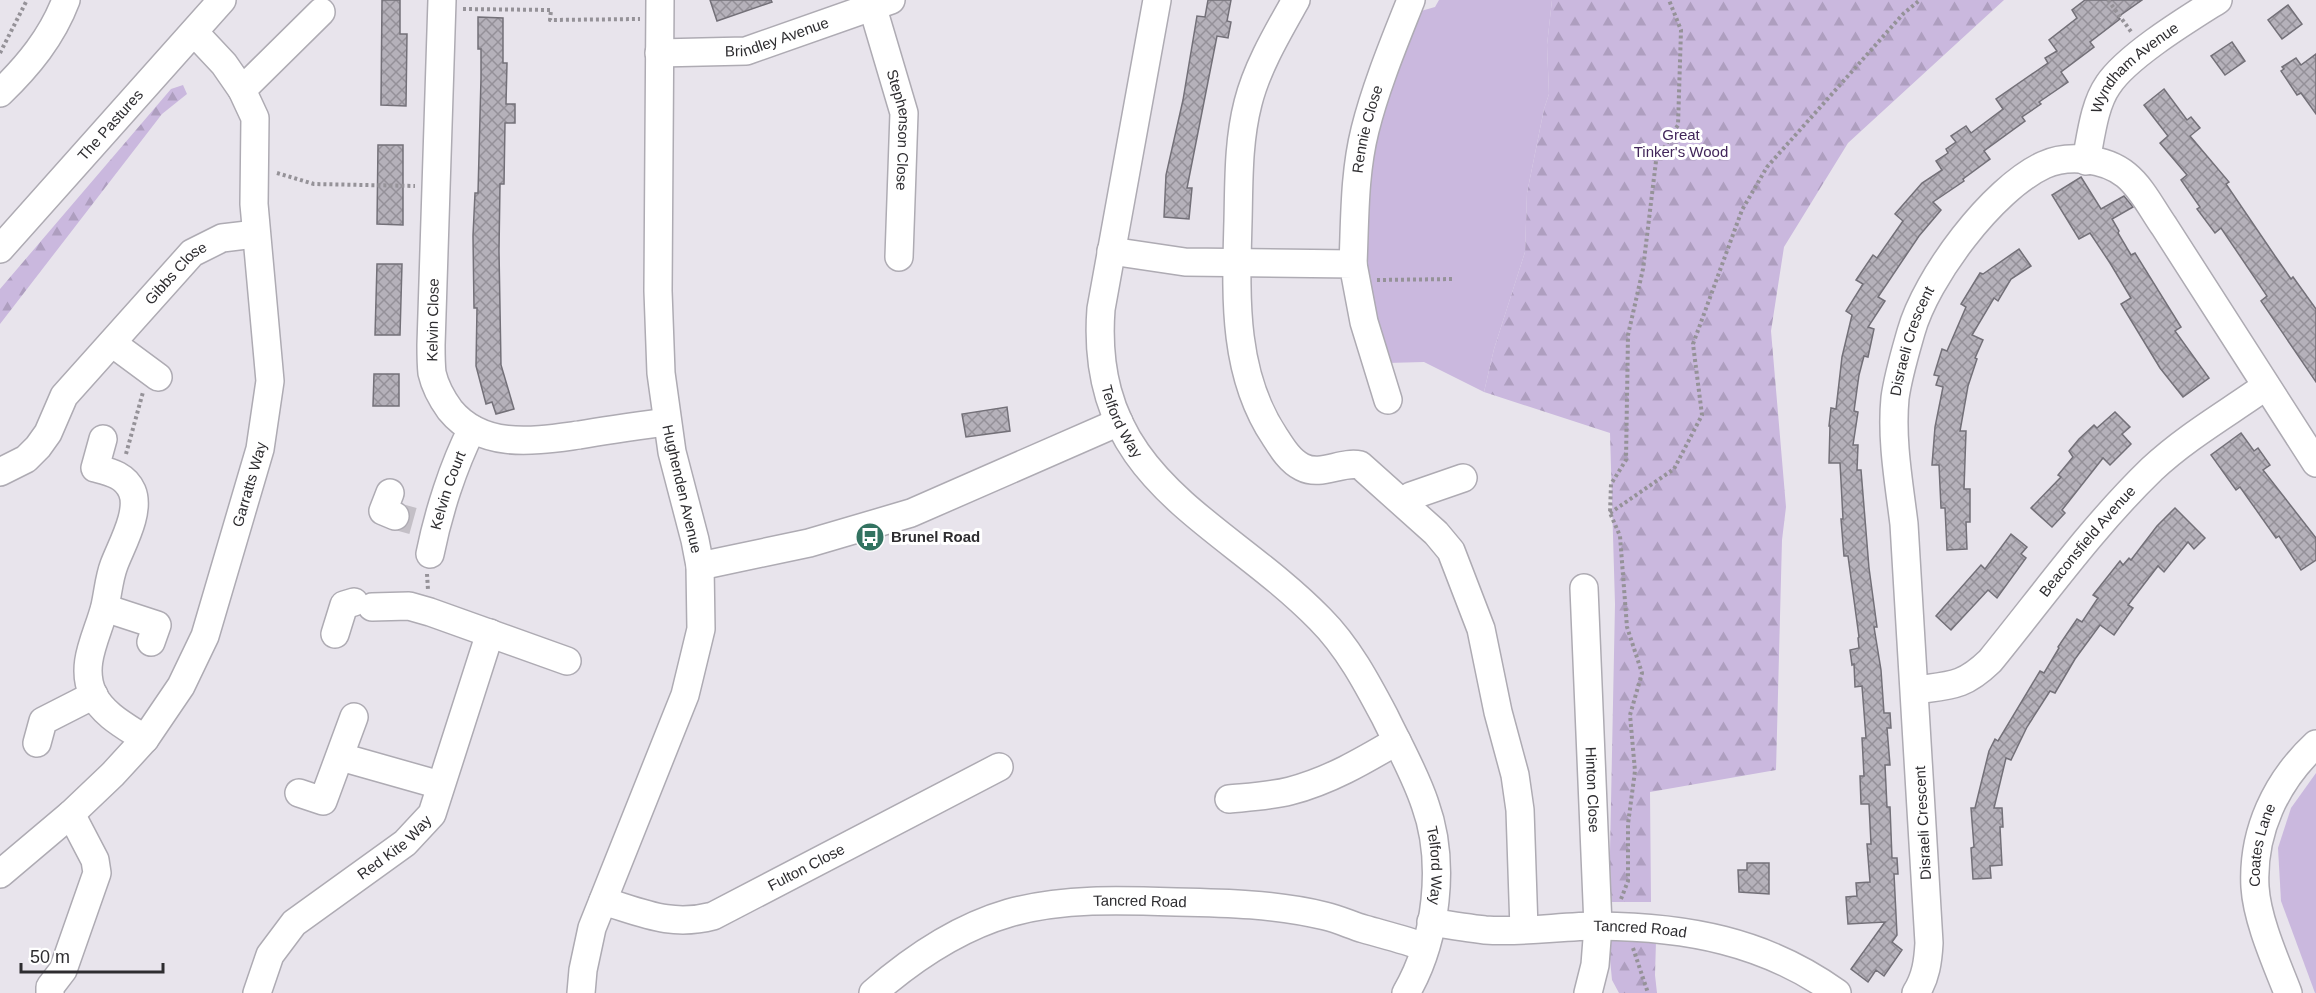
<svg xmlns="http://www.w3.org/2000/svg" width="2316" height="993" font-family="Helvetica,sans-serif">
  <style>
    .forest { fill: url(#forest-firs) }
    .park { fill: #cab8de }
    .building { fill: url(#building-cross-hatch); stroke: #737078; stroke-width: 1.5 }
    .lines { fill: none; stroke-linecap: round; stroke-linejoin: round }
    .minor-tunnel { stroke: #c3bfc6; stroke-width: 27; stroke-dasharray: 27 14; stroke-linecap: butt }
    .minor-casing { stroke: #aeabb3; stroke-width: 30 }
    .path { stroke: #959298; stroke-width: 4; stroke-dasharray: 3 3; stroke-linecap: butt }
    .minor { stroke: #fff; stroke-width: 27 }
    .labels { text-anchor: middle; stroke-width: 6; stroke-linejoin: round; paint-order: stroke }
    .street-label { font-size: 15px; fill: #2e2d30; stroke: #fff }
    .park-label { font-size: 15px; fill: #42265a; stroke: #fff }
    .poi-label { font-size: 15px; font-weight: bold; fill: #2e2d30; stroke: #fff; text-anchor: start }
  </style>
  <defs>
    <pattern id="forest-firs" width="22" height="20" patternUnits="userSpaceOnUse" patternTransform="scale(1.5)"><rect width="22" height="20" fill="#cab8de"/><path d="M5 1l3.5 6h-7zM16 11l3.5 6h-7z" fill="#ae9ebf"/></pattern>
    <pattern id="building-cross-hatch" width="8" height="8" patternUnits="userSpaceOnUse" patternTransform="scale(1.5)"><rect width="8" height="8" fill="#b5b1ba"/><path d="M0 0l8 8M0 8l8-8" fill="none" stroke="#949098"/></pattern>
  </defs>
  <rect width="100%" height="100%" fill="#e8e4ec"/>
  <g class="forest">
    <path d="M1552 0H2004L1848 143 1784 247 1771 331 1786 507 1782 540 1776 770 1650 792 1651 902H1609L1615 604 1610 433 1484 392 1494 349 1525 252 1527 193 1544 109 1549 94 1547 45Z"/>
    <path d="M183 85 187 94 162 114 0 324V289L171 89Z"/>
    <path d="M1608 938 1656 941 1655 975 1657 993H1619L1612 980Z"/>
  </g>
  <g class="park">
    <path d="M1439 0H1552L1547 45 1549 94 1544 109 1527 193 1525 252 1494 349 1484 392 1424 362 1387 363 1362 257 1367 148 1414 13 1435 7Z"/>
    <path d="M2316 773V993H2315L2281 901 2278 848 2291 808Z"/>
  </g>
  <g class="building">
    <path d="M382 0H400V34H407L406 106 381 105Z"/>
    <path d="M710 0H771L772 2 717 21Z"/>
    <path d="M1208 0H1231L1227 21 1231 22 1228 38 1217 36 1187 188H1192L1189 219 1164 217 1166 175 1183 100 1197 16 1205 17Z"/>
    <path d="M2085 0H2142L2118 17 2120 19 2090 42 2094 47 2061 72 2068 82 2039 102 2041 104 2022 117 2025 121 1984 151 1990 159 1963 179 1964 181 1933 202 1941 210 1919 236 1878 297 1885 301 1868 327 1874 329 1868 357 1864 356 1859 375 1854 411 1858 412 1853 445H1858L1857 470H1861L1869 568 1877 627H1874L1881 670 1884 713H1890L1891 728H1887L1890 765H1885L1887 807H1890L1892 858H1897L1898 874H1894L1897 935 1892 942 1902 950 1884 976 1876 970 1868 982 1851 969 1885 922 1848 924 1846 897 1857 896 1856 883 1870 882 1867 844H1871L1869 804H1861L1860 776H1864L1862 738H1866L1862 686 1855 687 1854 664 1852 665 1850 650 1859 648 1858 638 1859 637 1848 556H1844L1841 519H1843L1840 463H1829L1830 426H1829L1831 408 1836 409 1842 357 1852 315 1846 311 1863 284 1856 280 1873 255 1877 258 1903 221 1895 214 1922 183 1942 170 1936 161 1948 153 1946 149 1956 142 1951 136 1966 126 1971 133 2003 109 1996 99 2048 63 2045 58 2057 51 2049 40 2077 18 2072 10Z"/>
    <path d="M2288 5 2302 24 2282 39 2268 20Z"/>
    <path d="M478 17 503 18V63H507L506 104H515V123H505L504 184H500L499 251 501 365 514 409 496 414 492 402 486 404 476 366 477 308H474L473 236 475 193H478L481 78V49H478Z"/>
    <path d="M2232 42 2245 61 2225 75 2211 56Z"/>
    <path d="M2316 54V114L2301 93 2297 95 2281 71 2284 69 2282 67 2296 58 2301 65Z"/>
    <path d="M2164 89 2187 120 2191 117 2200 128 2190 136 2229 182 2226 184 2275 256 2291 279 2293 277 2316 309V382L2261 301 2267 296 2221 228 2215 233 2197 209 2200 207 2181 180 2187 175 2160 143 2168 136 2144 105Z"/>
    <path d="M378 145H403V225L377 224Z"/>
    <path d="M2081 177 2101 209 2124 196 2133 207 2112 219 2119 231 2118 233 2131 255 2135 253 2181 327 2175 331 2209 378 2183 397 2160 368 2121 304 2131 298 2110 263 2090 233 2079 239 2052 195Z"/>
    <path d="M2019 249 2031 266 2011 279 1998 301 1994 298 1972 335 1983 340 1975 358 1977 359 1968 386 1960 431H1966L1964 489H1970V522H1966L1967 549 1947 550 1945 508H1941L1939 465H1932L1935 427 1943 387 1936 385 1939 376 1934 375 1942 349 1947 351 1966 307 1961 304 1980 273 1983 274Z"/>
    <path d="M377 264H402L400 335H375Z"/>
    <path d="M374 374H399V406H373Z"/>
    <path d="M1007 407 1010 431 966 437 962 414Z"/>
    <path d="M2115 412 2130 427 2122 434 2131 444 2110 465 2103 458 2062 510 2065 513 2052 527 2031 508 2061 477 2058 475 2073 457 2069 451 2079 439 2094 425 2097 428Z"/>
    <path d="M2241 433 2254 451 2258 448 2270 465 2263 470 2316 538V560L2301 570 2279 536 2276 538 2240 487 2236 490 2211 455Z"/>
    <path d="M2175 508 2205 538 2194 549 2188 542 2164 572 2158 566 2128 605 2133 608 2114 635 2100 625 2075 659 2055 693 2050 691 2027 727 2011 760 2006 758 1994 808H2002L2003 827H2000L2002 865 1990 866 1991 878 1973 879 1971 848 1974 847 1971 808H1975L1989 751 1995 739 1998 741 2040 671 2044 673 2059 648 2058 647 2077 619 2082 622 2098 598 2093 595 2120 561 2123 565 2129 558 2131 560 2157 526Z"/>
    <path d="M2011 534 2027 547 2021 554 2026 558 1997 598 1988 590 1951 630 1936 616 1981 565 1985 569Z"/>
    <path d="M1747 863H1769V894L1739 892 1738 870H1747Z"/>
  </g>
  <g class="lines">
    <path class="minor-tunnel" d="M395 516 413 521"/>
    <g class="minor-casing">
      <g id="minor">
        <path d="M442 0 431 345C431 354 431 364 432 373 435 386 442 399 450 410 483 450 534 441 579 435 608 430 637 426 666 422"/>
        <path id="s1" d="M1157 0 1101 309C1088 480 1221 518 1320 619 1348 647 1367 683 1385 717 1399 746 1415 774 1425 804 1446 862 1437 940 1406 993"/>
        <path d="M1296 0C1278 32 1257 67 1248 103 1238 142 1239 182 1238 221 1236 295 1232 373 1275 437 1282 448 1290 461 1302 467 1321 477 1341 461 1360 465L1436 533 1451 551 1481 629 1498 712 1515 775 1520 810 1524 929"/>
        <path id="s2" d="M872 5 904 113 899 257"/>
        <path id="s3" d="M659 53 746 51 891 0"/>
        <path d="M242 90 321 12"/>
        <path d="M0 93C28 66 52 37 66 0"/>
        <path id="s4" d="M2086 161C2091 136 2094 105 2108 85 2127 56 2188 19 2218 0"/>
        <path id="s5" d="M0 249 222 0"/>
        <path d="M1111 251 1185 262 1353 264 1364 322 1388 400"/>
        <path id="s6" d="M1353 264C1355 219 1354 174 1365 130 1376 86 1394 43 1411 0"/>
        <path d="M112 343 158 377"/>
        <path d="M103 439 95 468C110 472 125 475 132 491 141 512 121 546 114 565 109 578 108 593 105 606 98 635 79 664 93 694 103 715 127 727 145 739"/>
        <path id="s7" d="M0 472 26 459 38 447 48 433 64 396 192 253 222 238 256 234"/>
        <path d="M390 493 383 511 395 516"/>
        <path d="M1403 502 1411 496 1463 478"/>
        <path id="s8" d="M430 554C438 514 453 466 472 429"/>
        <path d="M700 566 809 543 911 513 1119 422"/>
        <path id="s9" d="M1584 588 1598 926 1595 965 1588 993"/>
        <path d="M372 607 409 606 430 612 567 661"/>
        <path d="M105 608 157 625 151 642"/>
        <path d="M335 634 344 605 354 602"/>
        <path id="s10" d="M1915 690C1951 685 1963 687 1990 661 2043 596 2092 527 2152 469 2186 437 2228 413 2266 386"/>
        <path d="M37 743 43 721 94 695"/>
        <path d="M341 757 440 785"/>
        <path d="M299 793 323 801 354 717"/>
        <path d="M1229 799C1250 797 1270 796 1290 791 1329 781 1363 761 1397 741"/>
        <path id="s11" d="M0 874 71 814 113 774 145 739 181 686 205 636 260 449 270 381 254 204 255 118 242 90 224 64 194 32"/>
        <path id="s12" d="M603 901C643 913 671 927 713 916L999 767"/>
        <path id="s13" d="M1431 922C1449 925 1467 928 1485 930 1523 933 1561 926 1599 926 1686 927 1765 941 1837 993"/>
        <path d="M50 993V987L63 970 97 873 95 860 71 814"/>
        <path id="s14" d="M257 993 270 955 294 923 405 843 432 814 490 633"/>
        <path d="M581 993 583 970 592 928 685 695 701 629 700 566 695 540 672 452 661 373 658 291 660 0"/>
        <path id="s15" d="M873 993C913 958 957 928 1009 913 1062 898 1121 900 1176 902 1226 903 1276 904 1325 916 1338 919 1351 925 1364 929 1385 935 1405 940 1425 947"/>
        <path id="s16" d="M1916 993C1926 977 1928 961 1929 943L1904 524C1899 483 1891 440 1895 398 1898 376 1905 353 1911 332 1926 278 1992 189 2044 165 2068 154 2105 158 2126 175 2142 188 2152 209 2164 226L2316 463"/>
        <path id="s17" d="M2288 993C2276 962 2257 920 2255 887 2252 832 2276 781 2316 744"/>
      </g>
    </g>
    <g class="path">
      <path d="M2108 0 2132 33"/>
      <path d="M463 9 551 10 550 20 640 19"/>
      <path d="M0 53 27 0"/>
      <path d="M277 173 314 184 415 186"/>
      <path d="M1377 280 1454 279"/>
      <path d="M126 454 143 392"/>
      <path d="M1610 513 1674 469 1702 415 1693 344 1742 210 1767 167 1904 13 1920 0"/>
      <path d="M427 574 428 590"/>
      <path d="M1621 899 1628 881V824L1635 771 1630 715 1642 673 1627 627 1620 536 1610 513 1611 484 1626 460 1628 335 1643 269 1656 161 1678 125 1681 30 1669 0"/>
      <path d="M1633 948 1648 993"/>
    </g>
    <use href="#minor" class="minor"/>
  </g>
  <defs>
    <g id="bus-disc" transform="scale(1.5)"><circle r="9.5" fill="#337361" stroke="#fff"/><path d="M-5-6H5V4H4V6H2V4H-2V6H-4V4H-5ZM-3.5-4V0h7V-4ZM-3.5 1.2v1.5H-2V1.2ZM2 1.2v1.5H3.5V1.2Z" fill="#fff"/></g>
  </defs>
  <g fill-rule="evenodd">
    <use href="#bus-disc" x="870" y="537"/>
  </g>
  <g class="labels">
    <g class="street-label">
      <text dy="5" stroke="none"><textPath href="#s3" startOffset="120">Brindley Avenue</textPath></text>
      <text dy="5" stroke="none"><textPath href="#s4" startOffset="110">Wyndham Avenue</textPath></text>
      <text dy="5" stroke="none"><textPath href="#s5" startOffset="166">The Pastures</textPath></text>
      <text dy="5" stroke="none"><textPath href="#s6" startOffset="136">Rennie Close</textPath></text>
      <text dy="5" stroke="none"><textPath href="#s2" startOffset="129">Stephenson Close</textPath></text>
      <text dy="5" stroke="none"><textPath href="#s7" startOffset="270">Gibbs Close</textPath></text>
      <text transform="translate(433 320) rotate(-89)" y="5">Kelvin Close</text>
      <text dy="5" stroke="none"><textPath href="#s16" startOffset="658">Disraeli Crescent</textPath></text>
      <text dy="5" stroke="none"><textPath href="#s1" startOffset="430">Telford Way</textPath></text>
      <text dy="5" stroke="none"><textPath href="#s11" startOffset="476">Garratts Way</textPath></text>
      <text transform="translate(682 489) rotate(77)" y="5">Hughenden Avenue</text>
      <text dy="5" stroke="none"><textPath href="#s8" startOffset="66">Kelvin Court</textPath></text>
      <text dy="5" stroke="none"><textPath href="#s10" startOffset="237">Beaconsfield Avenue</textPath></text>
      <text dy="5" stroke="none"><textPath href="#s9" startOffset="202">Hinton Close</textPath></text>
      <text transform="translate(1923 823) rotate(-93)" y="5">Disraeli Crescent</text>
      <text dy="5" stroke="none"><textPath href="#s17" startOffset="154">Coates Lane</textPath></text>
      <text dy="5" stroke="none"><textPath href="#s14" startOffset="206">Red Kite Way</textPath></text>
      <text dy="5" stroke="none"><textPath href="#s1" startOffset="990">Telford Way</textPath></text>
      <text dy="5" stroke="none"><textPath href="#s12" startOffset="218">Fulton Close</textPath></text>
      <text dy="5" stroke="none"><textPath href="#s15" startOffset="291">Tancred Road</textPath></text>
      <text dy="5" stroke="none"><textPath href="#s13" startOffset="210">Tancred Road</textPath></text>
    </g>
    <g class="park-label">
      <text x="1681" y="140">Great<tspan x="1681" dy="17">Tinker's Wood</tspan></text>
    </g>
    <g class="poi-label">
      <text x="891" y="542">Brunel Road</text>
    </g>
  </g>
  <path d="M21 963v9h142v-9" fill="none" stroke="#2e2d30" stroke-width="3"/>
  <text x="30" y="963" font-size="18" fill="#2e2d30" stroke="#ffffff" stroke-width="4.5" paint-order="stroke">50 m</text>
</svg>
